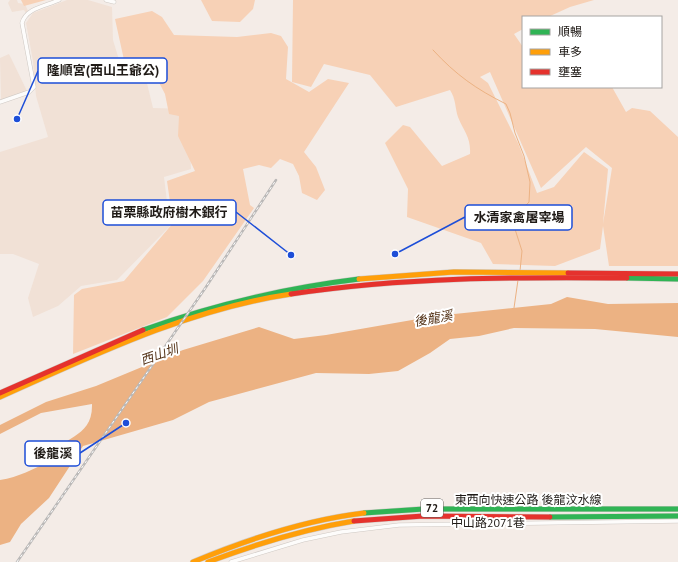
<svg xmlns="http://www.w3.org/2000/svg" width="678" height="562" font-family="'PT Sans','Noto Sans TC',sans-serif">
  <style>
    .built { fill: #f1e1d6 }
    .green { fill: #f7d1b6; fill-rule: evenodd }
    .water { fill: #ecb283 }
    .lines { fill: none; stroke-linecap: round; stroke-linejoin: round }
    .stream { stroke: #ecb283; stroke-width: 1 }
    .street-casing { stroke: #cfc9c4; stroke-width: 4.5 }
    .fast-casing { stroke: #cfc9c4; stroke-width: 6 }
    .slow-casing { stroke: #cfc9c4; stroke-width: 6 }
    .jam-casing { stroke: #cfc9c4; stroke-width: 6 }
    .street { stroke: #fdfcfb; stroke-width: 3.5 }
    .fast { stroke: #30b455; stroke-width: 5 }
    .slow { stroke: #ff9f0a; stroke-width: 5 }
    .jam { stroke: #e5322d; stroke-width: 5 }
    .rail-casing { stroke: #bab8b7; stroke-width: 2.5 }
    .rail { stroke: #fff; stroke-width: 1; stroke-dasharray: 3; stroke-linecap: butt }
    .labels { text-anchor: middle; stroke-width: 4; stroke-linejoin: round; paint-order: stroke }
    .shield { fill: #fff; stroke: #625f5c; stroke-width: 1 }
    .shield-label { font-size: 11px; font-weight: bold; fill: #1f1a16 }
    .street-label { font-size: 12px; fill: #1f1a16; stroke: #fff }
    .water-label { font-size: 13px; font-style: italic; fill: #543318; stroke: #fff }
    .leader { fill: none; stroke: #1d4ed8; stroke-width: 1.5 }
    .callout-dot { fill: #1d4ed8; stroke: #fff; stroke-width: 1.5 }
    .callout { fill: #fff; stroke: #1d4ed8; stroke-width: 1.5 }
    .callout-label { font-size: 13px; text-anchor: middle; font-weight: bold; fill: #1f1a16 }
  </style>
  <rect width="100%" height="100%" fill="#f4ece7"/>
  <g class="built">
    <path d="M10 0H17L18 3 25 4 28 11 26 13 24 10 12 12 8 3Z"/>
    <path d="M67 0H88L112 7 113 40 123 73 145 75 153 108 189 109 191 169 164 177 170 226 117 280 81 286 58 306 33 317 28 298 39 264 13 254H0V152L48 137 36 96 33 61 26 23 33 13Z"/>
    <path d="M9 54 27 91 1 101 0 58Z"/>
  </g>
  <g class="green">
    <path d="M21 0H46L24 6Z"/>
    <path d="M201 0H255L253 9 240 22 212 21Z"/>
    <path d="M293 0H594L570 7 548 17H523V29L514 34 523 47V87H612L626 112 632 108 650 111 678 137V266H609L603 226 600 249 555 266 493 264 481 243 407 217 408 189 385 143 403 125 410 127 442 166 470 154C471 137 464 132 458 117 455 108 456 99 450 90L396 107 370 75 324 64 311 87 292 82ZM490 72 541 188 586 147 612 168 603 224 608 169 584 152 554 187 537 193 518 143 488 83 480 77Z"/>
    <path d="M152 11 162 17 174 35 237 37 271 33 281 36 288 47 286 79 309 92 328 79 349 83 304 152 316 167 325 190 317 200 302 193 299 176 293 164 280 159 271 168 259 165 243 169 250 205 254 208 203 281 167 317 73 354 74 295 82 289 124 281 173 223 167 181 195 171 178 136 179 116 169 114 165 94 151 67 126 69 115 19Z"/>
  </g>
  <path class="water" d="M567 297 608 304 678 303V337L595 329 514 328 479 336 450 339 430 353 398 371 369 374 316 373 209 402 173 420 83 446 49 498 21 524 10 542 0 545V480C19 477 33 469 50 461 59 434 93 441 92 404L41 413 0 434V425L46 402 96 386 183 350 259 327 294 339 326 335 435 316 551 304Z"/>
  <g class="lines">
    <g class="stream">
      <path d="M433 50C456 75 476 89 506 104L510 113 515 133 524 156 530 182 529 202 517 215 514 226 522 251 520 271"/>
      <path d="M514 308 518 280"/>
    </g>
    <g class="street-casing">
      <g id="street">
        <path d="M106 0 114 2"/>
        <path d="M0 102 29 92 34 87 22 23C26 8 46 6 59 0"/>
        <path d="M231 562 303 540 341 532 399 525 678 521"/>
      </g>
    </g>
    <g class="fast-casing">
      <g id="fast">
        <path d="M627 278 678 279"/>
        <path d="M143 330C213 305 285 288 359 279"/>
        <path d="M364 513 424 509H678"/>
        <path d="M550 517 678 516"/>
      </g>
    </g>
    <g class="slow-casing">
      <g id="slow">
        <path d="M359 279 454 272 568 273"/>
        <path d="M0 397C94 355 189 309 291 294"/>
        <path d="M193 562C248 539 305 520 364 513"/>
        <path d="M208 562C256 544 304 529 354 521"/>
      </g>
    </g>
    <g class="jam-casing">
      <g id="jam">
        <path d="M568 273 678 274"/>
        <path d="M291 294C405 277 513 277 627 278"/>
        <path d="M0 393 143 330"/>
        <path d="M354 521 423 516 550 517"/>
      </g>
    </g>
    <use href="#street" class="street"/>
    <use href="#fast" class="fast"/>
    <use href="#slow" class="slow"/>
    <use href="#jam" class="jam"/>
    <g class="rail-casing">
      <path id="rail" d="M17 562 206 287 276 180"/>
    </g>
    <use href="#rail" class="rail"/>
  </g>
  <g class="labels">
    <rect class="shield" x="421" y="499" width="22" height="18" rx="3"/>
    <g class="shield-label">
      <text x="432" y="512">72</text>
    </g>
    <g class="street-label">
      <text x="528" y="504">東西向快速公路 後龍汶水線</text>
      <text x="488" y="527">中山路2071巷</text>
    </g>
    <g class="water-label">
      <text transform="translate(433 318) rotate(-10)" y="5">後龍溪</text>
      <text transform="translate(159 354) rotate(-19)" y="5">西山圳</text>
    </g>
  </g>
  <path class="leader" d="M17 119L38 71M291 255L236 212M395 254L465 217M126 423L80 453"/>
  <g class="callout-dot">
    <circle cx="17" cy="119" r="4"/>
    <circle cx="291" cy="255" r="4"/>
    <circle cx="395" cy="254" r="4"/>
    <circle cx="126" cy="423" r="4"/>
  </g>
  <g class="callout">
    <rect x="38" y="58" width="129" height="25" rx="4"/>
    <rect x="103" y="200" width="133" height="25" rx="4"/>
    <rect x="465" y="205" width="107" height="25" rx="4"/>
    <rect x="25" y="441" width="55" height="25" rx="4"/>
  </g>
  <g class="callout-label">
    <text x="103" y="75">隆順宮(西山王爺公)</text>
    <text x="169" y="217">苗栗縣政府樹木銀行</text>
    <text x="519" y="222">水清家禽屠宰場</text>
    <text x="53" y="458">後龍溪</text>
  </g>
  <rect x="522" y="16" width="140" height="72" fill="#ffffff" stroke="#a5a3a2"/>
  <rect x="530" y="29" width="20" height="6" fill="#30b455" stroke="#a5a3a2"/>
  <text x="558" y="36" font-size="12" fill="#1f1a16">順暢</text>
  <rect x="530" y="49" width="20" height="6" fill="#ff9f0a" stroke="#a5a3a2"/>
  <text x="558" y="56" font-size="12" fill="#1f1a16">車多</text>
  <rect x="530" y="69" width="20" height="6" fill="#e5322d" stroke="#a5a3a2"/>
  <text x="558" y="76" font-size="12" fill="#1f1a16">壅塞</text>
</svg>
